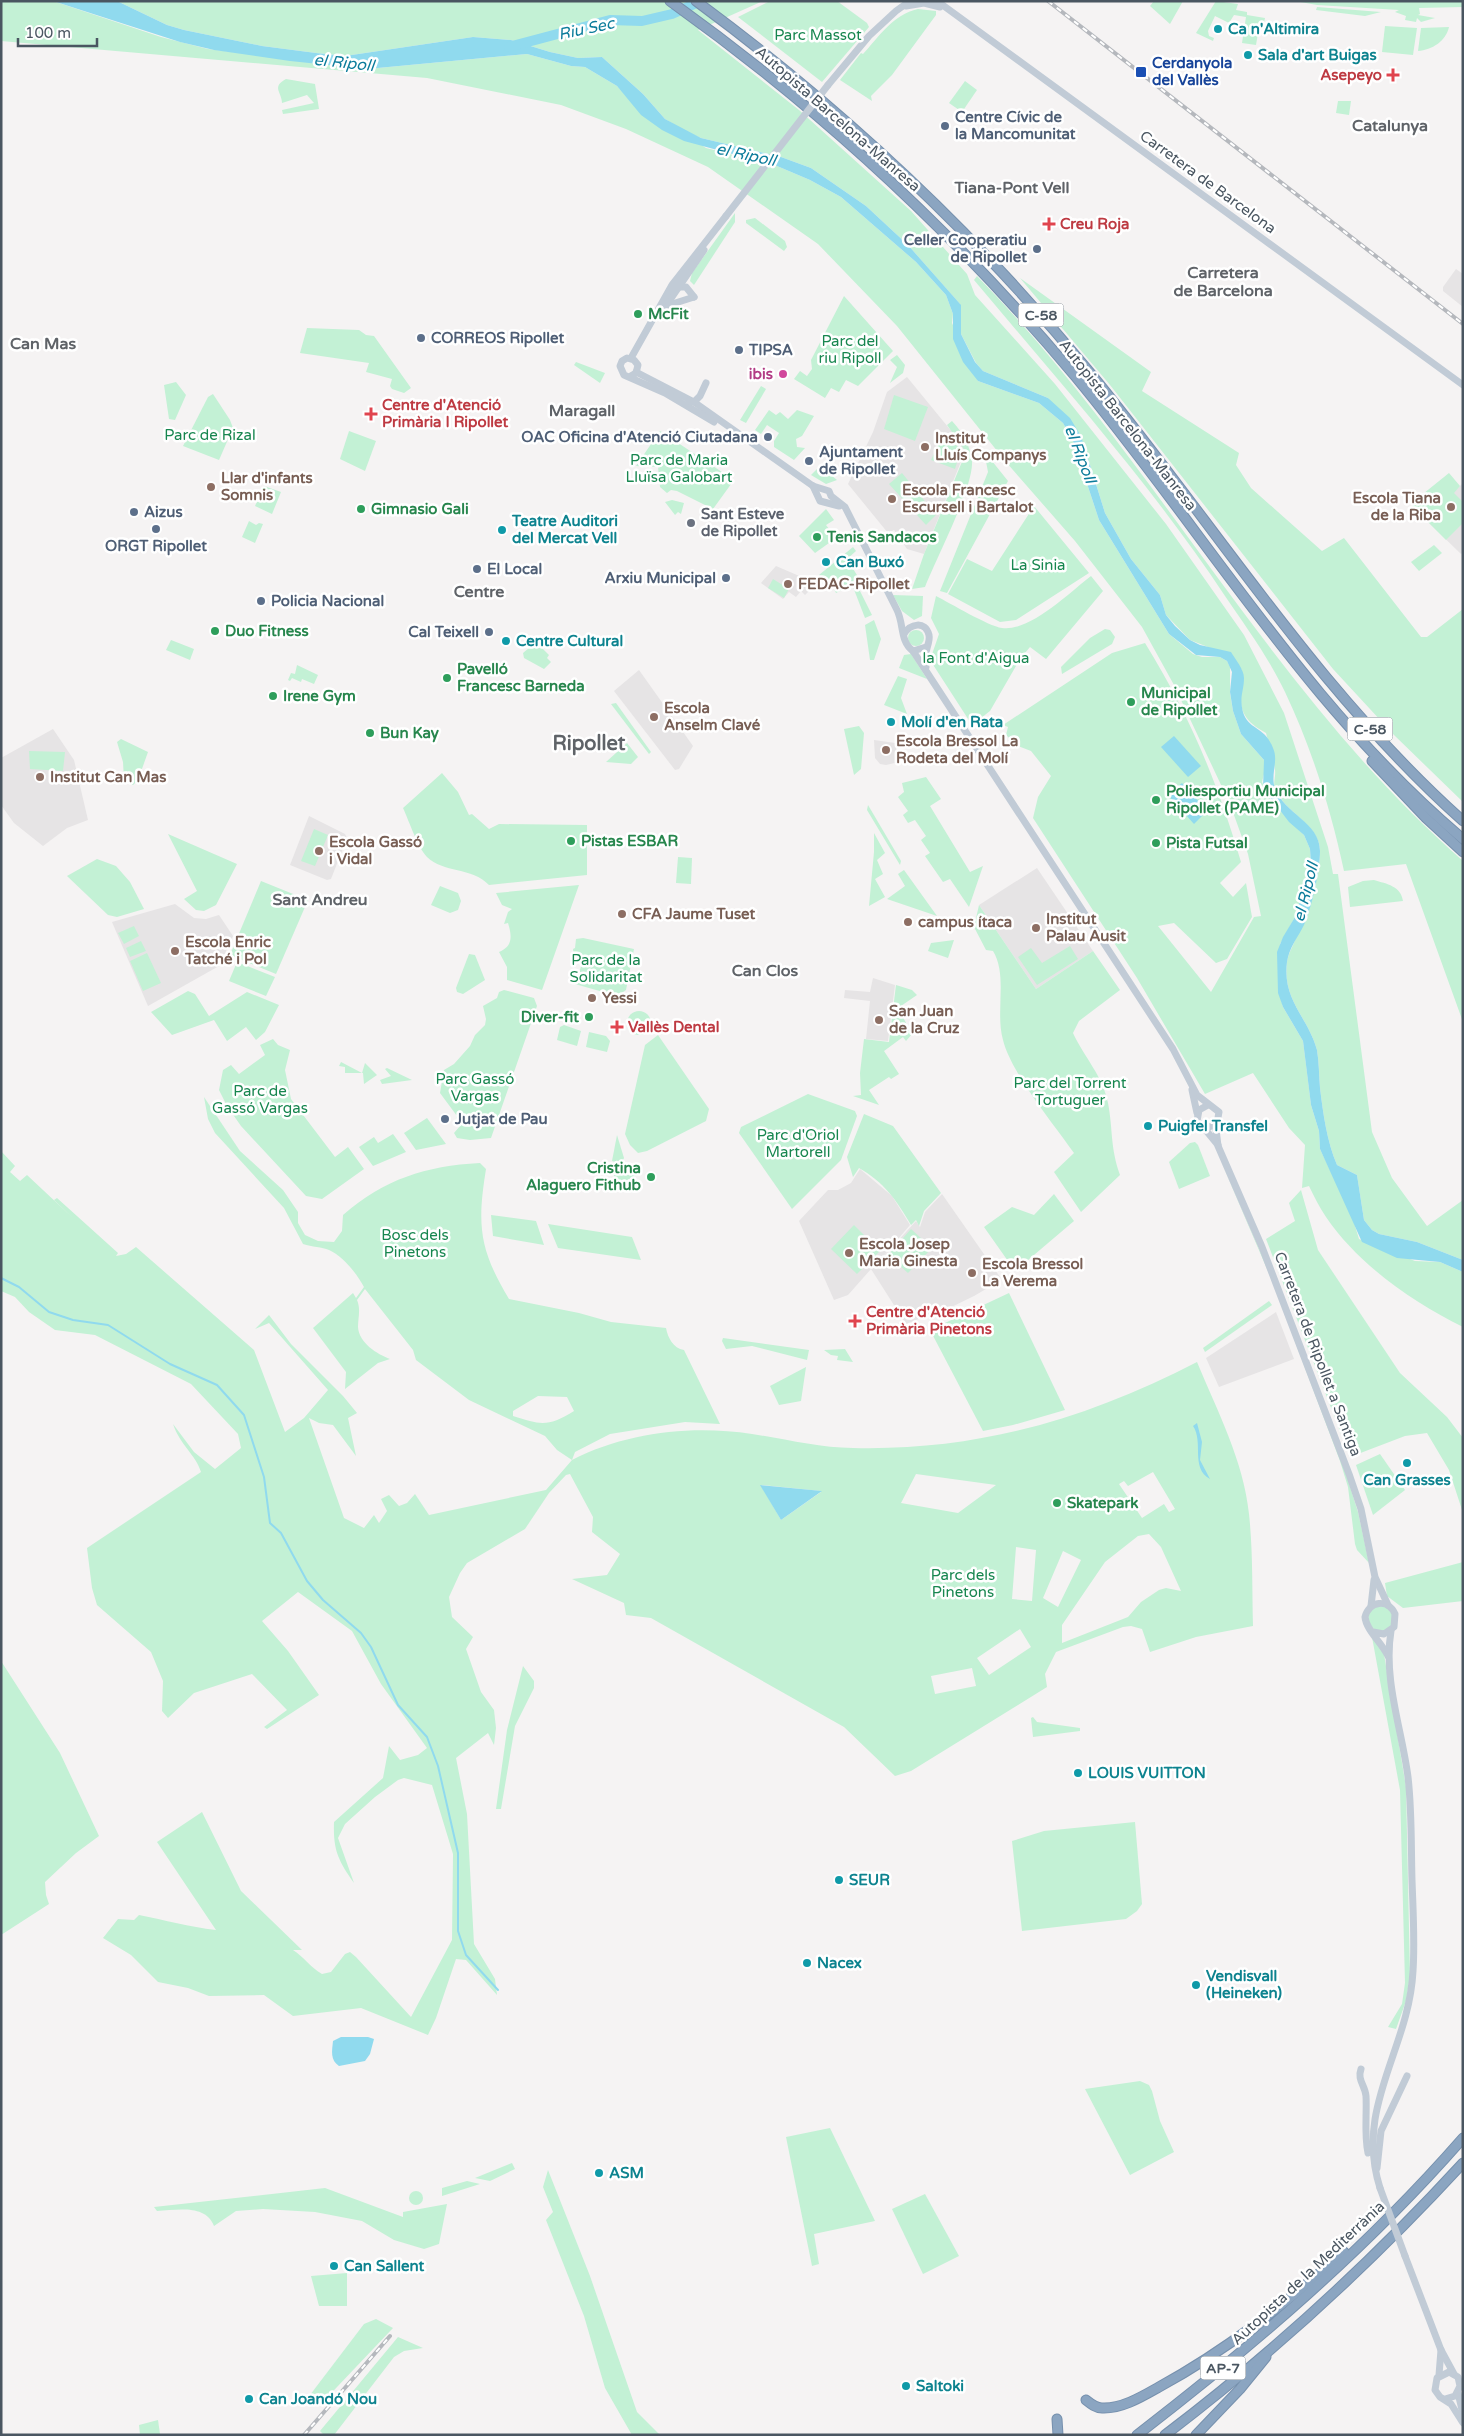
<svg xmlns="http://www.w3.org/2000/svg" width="1464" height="2436" font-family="'Varela Round',sans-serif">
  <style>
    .education { fill: #e6e4e5 }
    .green { fill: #c3f1d5; fill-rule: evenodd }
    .water { fill: #90daee }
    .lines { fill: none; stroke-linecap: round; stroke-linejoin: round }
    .stream { stroke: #90daee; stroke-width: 2 }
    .river { stroke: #90daee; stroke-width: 10 }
    .highway-casing { stroke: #7690ad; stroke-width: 11 }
    .secondary { stroke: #c1cbd6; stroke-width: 7 }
    .highway { stroke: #8ba5c1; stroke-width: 9 }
    .rail-casing { stroke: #b5b8bd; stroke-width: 4 }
    .rail { stroke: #fff; stroke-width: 2; stroke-dasharray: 5.5; stroke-linecap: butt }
    .secondary-bridge { stroke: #c1cbd6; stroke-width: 7 }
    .culture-dot { fill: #0f9aa8; stroke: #fff; stroke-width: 2 }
    .transit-dot { fill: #1a4fb4; stroke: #fff; stroke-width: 2 }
    .health-dot { fill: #e0444e; stroke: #fff; stroke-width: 2 }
    .service-dot { fill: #5c6f8a; stroke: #fff; stroke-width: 2 }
    .leisure-dot { fill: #2e9e5b; stroke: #fff; stroke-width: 2 }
    .hotel-dot { fill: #d1479c; stroke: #fff; stroke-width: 2 }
    .education-dot { fill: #8d6e63; stroke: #fff; stroke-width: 2 }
    .worship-dot { fill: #6b7280; stroke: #fff; stroke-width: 2 }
    .labels { text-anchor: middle; stroke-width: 5; stroke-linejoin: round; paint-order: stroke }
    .shield { fill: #fff; stroke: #808990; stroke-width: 1 }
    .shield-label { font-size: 14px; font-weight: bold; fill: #4a5661 }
    .culture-label { font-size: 15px; font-weight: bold; fill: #0d838f; stroke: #fff; text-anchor: start }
    .park-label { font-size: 15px; fill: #17864f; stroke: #fff }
    .transit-label { font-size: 15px; font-weight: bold; fill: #164399; stroke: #fff; text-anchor: start }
    .health-label { font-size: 15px; font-weight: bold; fill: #be3a42; stroke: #fff; text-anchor: start }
    .service-label { font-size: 15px; font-weight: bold; fill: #4e5e75; stroke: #fff; text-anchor: start }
    .street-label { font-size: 15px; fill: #4a5661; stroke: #fff }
    .leisure-label { font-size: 15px; font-weight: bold; fill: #27864d; stroke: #fff; text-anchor: start }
    .hotel-label { font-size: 15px; font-weight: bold; fill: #b23c85; stroke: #fff; text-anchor: end }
    .education-label { font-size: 15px; font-weight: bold; fill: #785e54; stroke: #fff; text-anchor: start }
    .worship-label { font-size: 15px; font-weight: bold; fill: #5b616d; stroke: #fff; text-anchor: start }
    .water-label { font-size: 16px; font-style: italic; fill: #0c7c9b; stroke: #fff }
    .neighbourhood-label { font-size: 16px; font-weight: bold; fill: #5f6368; stroke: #fff }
    .district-label { font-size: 20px; font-weight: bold; fill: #5f6368; stroke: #fff }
  </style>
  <rect width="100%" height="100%" fill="#f5f3f3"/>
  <g class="education">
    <path d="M1456 269 1463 274V307L1443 291V287Z"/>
    <path d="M907 377 966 449 924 554 907 549 894 530 888 533 848 484 873 432 887 392Z"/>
    <path d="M1463 483V552L1461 554 1426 520Z"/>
    <path d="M776 566 811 581 814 586 805 595 801 591 796 597 789 592 783 599 761 583Z"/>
    <path d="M639 670 693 746 679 769 675 770 614 691Z"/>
    <path d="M53 729 74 760 88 820 67 828 43 846 14 823 1 805V758Z"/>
    <path d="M874 740 895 743 899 762 886 765 880 764 875 758Z"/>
    <path d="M309 816 345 834 347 838 331 879 327 880 290 865Z"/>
    <path d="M1037 868 1093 951 1036 989 979 905Z"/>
    <path d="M175 904 194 918 206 919 219 915 233 936 219 966 148 1006 112 922Z"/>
    <path d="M873 978 895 985 888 1041 866 1039 870 1001 844 998 845 990 870 992Z"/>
    <path d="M860 1169 892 1196 910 1225 875 1266 916 1221 920 1227 925 1212 942 1194 1000 1277 998 1282 974 1296 933 1316 931 1314 906 1324 871 1269 848 1295 834 1300 799 1221 828 1190H838L851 1183Z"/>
    <path d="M1276 1312 1294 1359 1219 1387 1206 1358Z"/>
  </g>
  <g class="green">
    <path d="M1 1H53L161 37 208 49 367 69 527 54 571 66 585 67 617 86 627 97 706 148 777 166 810 180 841 197 916 262 946 295 953 314 952 323 978 381 1039 403 1063 423 1073 441 1099 520 1169 634 1193 654 1202 657H1220L1227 661 1230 667V693L1233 711 1241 734 1264 760 1266 766 1262 782 1271 801 1304 835 1310 849 1311 865 1295 917 1280 944 1278 988 1283 1007 1303 1041 1311 1105 1319 1131 1320 1149 1352 1216 1359 1239 1415 1261 1440 1262 1463 1272V1327C1412 1302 1358 1264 1326 1217 1319 1207 1314 1196 1309 1186L1302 1188 1305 1145 1289 1128 1253 1073 1205 1094 1137 978 1033 818 1038 797 1051 776 1031 751 1018 746 1006 735 1008 727 1003 725 1112 653 1145 643C1190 716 1217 781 1241 862L1220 883 1233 897 1246 883 1252 917 1227 959 1216 963 1174 923 1158 926 1211 992 1254 917 1261 916 1248 854 1230 804 1174 685 1142 627 1075 541 1006 462 897 326 818 244 708 167 626 129 561 105 427 78 1 41Z"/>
    <path d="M117 1H763L698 30 799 110 911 211 967 274 975 295 1055 384 1166 524 1244 635 1284 713 1328 847 1333 874H1338L1372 1132 1392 1178 1427 1226 1463 1200V1260L1417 1242 1379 1234 1372 1230 1364 1220 1357 1175 1337 1165C1327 1142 1323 1113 1320 1088 1319 1076 1319 1062 1317 1050 1308 1017 1282 1000 1287 962 1288 954 1293 946 1296 938 1307 911 1320 880 1320 850 1320 827 1288 813 1276 792 1272 784 1276 778 1275 770 1274 757 1269 745 1266 733 1235 717 1240 701 1242 670L1213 649 1190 640 1166 615 1160 595 1131 559 1105 513 1087 455 1048 398 983 371 976 363 961 334 960 304 908 245 866 206 811 168 781 157 701 138 685 131 665 119 643 94 602 57 578 58 550 52 511 40 473 37 345 56 316 53 262 46 184 30 167 25Z"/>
    <path d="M770 1H837L867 23 869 27 822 82 738 17Z"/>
    <path d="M1154 1H1183L1170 24 1150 6Z"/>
    <path d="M1216 1 1238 4 1236 10 1247 12V15L1265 18 1263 27H1259L1256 45 1242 43 1246 17 1234 15 1229 23 1215 16 1208 31 1209 36 1214 38 1213 41 1196 33Z"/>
    <path d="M1295 1H1463V7L1419 8 1420 14 1418 15 1435 18 1421 22 1417 18 1416 22 1405 20 1406 16 1395 12 1399 10 1317 5Z"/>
    <path d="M1317 7 1381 12 1365 16 1316 10Z"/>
    <path d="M918 9 936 11V15L892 75 871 96 872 101 840 80 861 53 863 54C878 38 893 14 918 9Z"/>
    <path d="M1385 26 1417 28 1413 55 1382 52Z"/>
    <path d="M1449 27C1446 41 1432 50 1418 51L1421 28Z"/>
    <path d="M286 79 315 84 319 109 283 114 282 110 314 103 307 95 282 103C282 92 271 87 286 79Z"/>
    <path d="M965 81 977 90 962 112 949 103Z"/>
    <path d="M1338 101H1351L1349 115 1336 113Z"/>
    <path d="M735 213V222L694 285 690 281 692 273Z"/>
    <path d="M755 218 785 241 787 247 784 251 746 223V220Z"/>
    <path d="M977 276C1155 458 1271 693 1463 861V1022L1406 864 1344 871C1331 810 1312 749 1285 692 1269 658 1246 627 1225 596 1151 484 1060 383 974 280Z"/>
    <path d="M1020 278 1151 372 1142 391 1239 453 1236 465 1251 488 1322 551 1344 538 1421 637H1427L1463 609V802L1394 735 1333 669 1110 385Z"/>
    <path d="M844 296 893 351 858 386 846 380 839 392 831 388 825 398 794 379 800 371 807 376 812 369 811 360Z"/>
    <path d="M307 328 359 330 366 335 374 336 411 388 404 393 392 389 390 386 392 379 366 372 369 363 300 353Z"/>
    <path d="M897 355 905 365 903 373 890 383 897 367 890 360Z"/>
    <path d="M576 362 605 373 600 383 574 365Z"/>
    <path d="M176 382 186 395 175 420 169 419 164 385Z"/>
    <path d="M761 386 766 389 746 423 740 420Z"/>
    <path d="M213 394 230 420 233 428 219 460 183 446 208 397Z"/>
    <path d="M894 395 928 407 915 441 884 429Z"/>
    <path d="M769 410 776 415 780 412 788 419 797 410 814 416 802 436 796 439 797 447 805 448 794 460 774 447V441L779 433 767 425 761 434 755 430Z"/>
    <path d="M952 421C963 433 970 445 972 461 974 486 936 559 925 587L912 589 924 554 966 452 947 425Z"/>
    <path d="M349 431 376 441 365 471 340 459Z"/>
    <path d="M660 431 734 480 713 509 677 491 671 490 667 493 660 487 658 467 636 466Z"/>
    <path d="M943 435 961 449 955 469 931 460Z"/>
    <path d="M984 451 1008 481 947 593 940 591 988 472Z"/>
    <path d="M820 466 837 480 826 484 811 475Z"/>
    <path d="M902 473 936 515 926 525 889 484Z"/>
    <path d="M1449 473 1460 486 1454 493 1463 502V523L1446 540 1412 506 1415 504 1413 502Z"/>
    <path d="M264 486 281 492 272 514 255 506Z"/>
    <path d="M672 500 684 503 681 514 678 512 675 515 665 502Z"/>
    <path d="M1034 506 1089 573 1016 620 1000 622 948 594 967 559 992 571Z"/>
    <path d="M826 509 834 520 826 525 836 538 815 553 799 536Z"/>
    <path d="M249 521 256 525 259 523 263 524 255 543 242 537Z"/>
    <path d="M1434 545 1442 553 1419 571 1411 562Z"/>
    <path d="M853 547 856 551 847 559 860 580 836 593 834 589 843 582 834 580 827 584 817 580 819 575Z"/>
    <path d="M1091 576 1103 591 1046 659 1030 647 1020 659 990 711 972 725 930 660 939 634 931 618 936 596C950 603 988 626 1002 628 1030 632 1070 592 1091 576Z"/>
    <path d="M773 579 789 589 784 598 768 588Z"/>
    <path d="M857 585 872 615 865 618 853 587Z"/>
    <path d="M893 595 923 596 922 616 914 620 902 611Z"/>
    <path d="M874 620 881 639 874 660H870L865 625Z"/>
    <path d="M1105 629 1110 630 1115 637 1112 644 1062 674 1061 667 1090 638Z"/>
    <circle cx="916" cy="638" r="8"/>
    <path d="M171 640 194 649 190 660 166 650Z"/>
    <path d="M536 642 549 655 547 658 551 662 544 669 524 658 523 653Z"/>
    <path d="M911 654 927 679 899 668 904 655Z"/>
    <path d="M297 665 318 675 314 684 302 679 301 682 292 678 290 681 288 680 291 673 295 674Z"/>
    <path d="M898 676 907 679 901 698 907 714 884 705Z"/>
    <path d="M616 703 651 752 649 754 611 704Z"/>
    <path d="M859 726 864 733 861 769 854 775 844 729Z"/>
    <path d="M121 739 148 752 138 780 133 785 124 780 123 762 117 742Z"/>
    <path d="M627 743 638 757 631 764 606 762Z"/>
    <path d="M29 751 65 752 63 771 30 769Z"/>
    <path d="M442 773 458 792 469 815 472 814 489 829 499 824 587 825V875L489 885C472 867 443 873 427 857 418 848 409 821 403 808Z"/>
    <path d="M926 777 941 799 930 806 970 872 983 866 969 907 950 879 943 882 925 856 930 853 921 840 926 836 915 820 908 823 903 815 908 811 898 797 904 792 902 783Z"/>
    <path d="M868 805 901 861 900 865 867 810Z"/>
    <path d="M314 829 328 835 315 866 301 861Z"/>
    <path d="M874 833 885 853 877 860 883 874 875 879 885 897 869 906 874 852Z"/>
    <path d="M168 834 237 864 216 905 204 911 196 910 184 899 197 891Z"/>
    <path d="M678 857 692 858 691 884 676 883Z"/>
    <path d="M97 859 116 866 130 882 144 909 117 917 108 915 67 876Z"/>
    <path d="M904 870 937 916 887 899 905 886 898 874Z"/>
    <path d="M1374 880C1387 884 1401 886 1403 901L1350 907 1348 887 1363 881Z"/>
    <path d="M261 881 308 900 276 974 230 955Z"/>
    <path d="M579 885 542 990 507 980V967L499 952C513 946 512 936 508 923L504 924 508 912 512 909 502 905 496 893Z"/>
    <path d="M440 886 458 893 461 901 458 910 450 913 431 905Z"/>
    <path d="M979 905 1036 989 1093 951 1120 990 1079 1021 1073 1033C1084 1057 1103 1076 1108 1103 1113 1129 1110 1147 1120 1175L1081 1212 1054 1172 1074 1153C1054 1124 1011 1073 1003 1040 995 1011 1008 976 993 951L986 950 974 927Z"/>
    <path d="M134 926 139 936 124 944 118 933Z"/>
    <path d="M583 938 634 949 626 990 617 996 575 984 584 958 574 955 573 949 575 948 576 939Z"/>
    <path d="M954 940 948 958 928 951 931 943Z"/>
    <path d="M141 941 146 951 130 957 126 948Z"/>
    <path d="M1070 946 1078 959 1037 985 1018 957 1031 948 1042 963Z"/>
    <path d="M147 953 161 983 143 991 130 961Z"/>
    <path d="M469 954 475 955 485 980 463 994 457 992 456 988Z"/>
    <path d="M237 962 275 977 266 996 229 981Z"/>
    <path d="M896 985 912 990 917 995 898 1008 912 1034 906 1041 903 1037 884 1051 899 1074 891 1079 889 1077 869 1090 879 1105 853 1096 861 1095 860 1073 864 1039 889 1042Z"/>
    <path d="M504 990 534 998 537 1006 491 1138 470 1140 457 1138 454 1133 460 1126 456 1117 457 1116 440 1093 444 1070 454 1064 470 1046 475 1035 485 1025 486 1019 483 1006 497 998 499 992Z"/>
    <path d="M188 991 195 994 209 1016 247 992 279 1005 265 1032 256 1040 246 1027 227 1041 214 1020 172 1035 151 1012Z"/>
    <circle cx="639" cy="1023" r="12"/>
    <path d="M564 1025 581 1031 577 1046 557 1040 560 1027Z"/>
    <path d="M589 1032 606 1036 610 1041 607 1052 586 1047Z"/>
    <path d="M658 1035 709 1109 706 1121 647 1151 638 1153 630 1145 625 1134 645 1045Z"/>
    <path d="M273 1039 278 1045 290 1050 285 1070 291 1099 335 1157 348 1147 364 1169 322 1199 306 1196 241 1126 227 1106 219 1090 223 1070 231 1065 239 1074 265 1055 260 1045Z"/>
    <path d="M341 1062 362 1073 365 1063 377 1075 364 1084 363 1073H345V1067L339 1066Z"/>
    <path d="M387 1068 412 1080 382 1084 380 1080 391 1076 385 1069Z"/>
    <path d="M808 1094 855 1111 857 1116 841 1160 792 1209 739 1133 741 1127Z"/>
    <path d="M204 1097 240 1151 283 1190 298 1212V1223L305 1235 318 1241 334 1242 342 1231 343 1215C385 1179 425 1166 480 1163L486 1169C477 1225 479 1249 509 1299L579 1313 611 1322 666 1328C668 1338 673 1348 684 1350L720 1424 685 1422 610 1434 575 1452 572 1460C627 1432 692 1425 752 1434 786 1439 819 1448 853 1448 977 1451 1087 1419 1197 1362 1217 1410 1244 1462 1249 1514 1253 1551 1252 1589 1253 1626L1196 1637 1150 1652 1142 1629 1131 1626 1123 1627 1056 1652 1045 1674 1047 1687 911 1771 895 1776 844 1727 651 1618 626 1615 624 1603 572 1579 607 1575 620 1554 592 1532 593 1517 570 1474 566 1475 549 1493 525 1529 467 1563 460 1573 449 1597 452 1617 473 1637 466 1649 481 1692 494 1710 496 1728 494 1745 488 1733 456 1758 467 1814 474 1944 495 1979 497 1995 466 1960 456 1959 436 2018 428 2035 361 2008 293 2016 264 1995 209 1996 188 1988 158 1982 131 1955 103 1938 118 1919 134 1920 139 1915C165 1920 189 1927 216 1930L157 1842 202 1812 241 1891 302 1950H293C304 1957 310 1967 322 1974L331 1972 345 1954 350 1952 356 1957 411 2017 452 1940 453 1854 432 1785 404 1778 398 1780 375 1797 345 1824 338 1838 354 1883C338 1860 333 1850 334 1822L383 1778 389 1746 400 1760 418 1755 427 1748 381 1684 352 1631 298 1592 262 1621 288 1651 319 1695 267 1729 264 1727 287 1710 252 1674 194 1693 168 1718 162 1711 163 1681 151 1652 97 1605 92 1588 87 1548 201 1472C196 1455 180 1445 173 1424L194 1452 215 1469 241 1448 238 1434 191 1384 95 1335 55 1330 29 1312 15 1297 1 1291V1151L15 1166 10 1172 20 1181 27 1175 75 1220 54 1200 57 1198 118 1253 116 1256 126 1254 136 1247 254 1350 285 1432 304 1418 328 1390 269 1323 255 1329 269 1315 291 1344 343 1396 357 1413 348 1418 356 1456 333 1425 319 1423 309 1418 344 1518 364 1528 374 1515 379 1523 387 1511 381 1499 389 1495 399 1506 407 1503 415 1494 429 1515 546 1490 572 1460 557 1450 545 1436 469 1400 416 1360 413 1350 365 1289 357 1300C361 1309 358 1318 358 1327 359 1343 377 1354 390 1359L378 1363 345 1389 346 1372 313 1328 353 1293 356 1298 364 1287C357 1274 343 1256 329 1250 322 1247 312 1247 303 1244L284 1208 215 1133 208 1119ZM538 1396 567 1397 574 1411C548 1427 541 1425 513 1416V1411ZM1153 1472 1175 1509 1169 1512 1164 1504 1142 1518 1119 1484 1124 1481 1128 1486ZM916 1474 996 1485 958 1513 901 1503ZM761 1485 821 1491V1492L781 1520ZM1149 1534 1161 1547 1181 1591 1166 1588 1159 1590 1141 1602 1128 1617 1062 1643V1625L1105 1562 1138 1536ZM1016 1547 1036 1550 1032 1601 1012 1599ZM1063 1551 1081 1560 1058 1607 1043 1598ZM1020 1629 1031 1647 989 1675 977 1658ZM972 1668 976 1686 935 1694 931 1676Z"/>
    <path d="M864 1114 893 1126 941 1193 924 1211 919 1226 916 1220 911 1225C897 1201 884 1182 859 1168L853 1177 847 1157Z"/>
    <path d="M427 1118 446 1144 416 1150 404 1133Z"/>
    <path d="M393 1134 406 1152 373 1166 359 1147 374 1137 378 1143Z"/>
    <path d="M617 1135 624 1158 621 1164 612 1161Z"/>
    <path d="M1195 1142 1198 1145 1210 1176 1179 1189 1169 1162 1190 1143Z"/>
    <path d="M1220 1159 1264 1260 1344 1468 1358 1512 1369 1563 1357 1550 1355 1544 1348 1487 1340 1461 1273 1283Z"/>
    <path d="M629 1167 638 1170 639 1174 623 1182 615 1181 614 1175Z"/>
    <path d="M1301 1190 1318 1250 1400 1373 1447 1417 1463 1438V1513L1449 1470 1427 1433 1405 1436 1350 1457 1266 1239 1295 1221 1289 1203Z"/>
    <path d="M1054 1194 1074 1221 1015 1271 984 1227 1012 1207 1034 1215Z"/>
    <path d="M491 1215 536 1221 544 1245 493 1236Z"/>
    <path d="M548 1224 632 1237 641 1260 558 1248Z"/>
    <path d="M854 1225 880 1251 857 1274 831 1249Z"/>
    <path d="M911 1229 932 1248 908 1273 888 1255Z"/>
    <path d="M1009 1293 1065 1410 1013 1425 983 1431 930 1330Z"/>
    <path d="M1269 1301 1272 1305 1205 1352 1203 1348Z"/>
    <path d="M723 1338 809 1350 807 1360 752 1346 726 1349 722 1341Z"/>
    <path d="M845 1349 853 1362 837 1360 838 1356 831 1355 824 1350Z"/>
    <path d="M806 1367 801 1401 779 1405 770 1386Z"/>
    <path d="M1380 1454 1405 1490 1373 1515 1356 1465Z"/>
    <path d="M1463 1562V1601L1403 1608 1387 1596 1385 1583Z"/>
    <circle cx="1381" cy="1618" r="13"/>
    <path d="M1372 1637 1384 1654 1406 1787 1410 1976 1406 2001 1396 2029 1388 2027 1402 2004 1405 1983 1400 1790Z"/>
    <path d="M1 1661 60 1753 99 1836 76 1853 45 1882 46 1895 49 1904 1 1935Z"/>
    <path d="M523 1666 534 1681V1688L515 1726 501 1809H496L507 1730Z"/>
    <path d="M1033 1717 1037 1722 1080 1728V1731L1033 1737 1031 1718Z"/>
    <path d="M1135 1822 1142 1904 1137 1911 1126 1919 1022 1931 1012 1841 1044 1831Z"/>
    <path d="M1140 2081 1149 2085 1152 2091 1160 2121 1174 2152 1130 2175 1085 2089Z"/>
    <path d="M830 2128 875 2221 814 2234 819 2264 812 2266 786 2137Z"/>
    <path d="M512 2163 515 2169 490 2181 475 2178Z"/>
    <path d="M548 2170 590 2276 637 2412 660 2435H632L605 2388 584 2316 546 2220 553 2212 543 2187Z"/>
    <path d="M467 2181 480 2184 442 2196V2188Z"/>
    <path d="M325 2188 403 2217V2212L447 2204 439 2244 424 2249 394 2240 362 2221 315 2212 263 2209 236 2211 214 2226C206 2204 177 2210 157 2211L154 2207Z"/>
    <circle cx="416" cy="2198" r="7"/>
    <path d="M925 2194 959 2256 923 2274 892 2209Z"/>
    <path d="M347 2273V2306H319L311 2276Z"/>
    <path d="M376 2319 393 2328 319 2406 310 2395 364 2324Z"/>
    <path d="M398 2337 423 2348 404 2351 394 2357 334 2435H324L320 2431Z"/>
    <path d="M158 2420 160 2434 140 2435 139 2425Z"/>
  </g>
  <g class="water">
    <path d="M53 1H117L167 25 184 30 262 46 316 53 345 56 473 37 511 40 550 52 578 58 602 57 643 94 665 119 701 138 781 157 811 168 866 206 908 245 961 305V334L975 362 983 371 1048 398 1070 418 1081 436 1105 513 1131 559 1160 595 1166 615 1175 626 1190 640 1200 645 1231 652C1235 659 1244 669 1244 678 1244 691 1239 697 1243 712 1248 730 1265 726 1273 748 1279 761 1270 775 1275 788 1284 814 1320 822 1320 851 1320 870 1312 907 1304 925 1298 937 1289 948 1287 962 1282 1000 1308 1017 1317 1050 1319 1062 1319 1076 1320 1088 1323 1113 1327 1142 1337 1165L1357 1175 1364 1220 1372 1230 1379 1234 1417 1242 1463 1260V1272L1440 1262 1397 1258 1362 1242 1320 1149 1319 1131 1311 1105 1303 1041 1283 1007 1278 993 1277 952 1283 937 1295 917 1311 865 1310 849 1304 835 1289 822 1263 788 1264 760 1241 734 1233 711 1230 692 1232 672 1227 661 1220 657 1196 655 1169 634 1099 520 1073 441 1063 423 1039 403 978 381 963 362 953 339V314L946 295 916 262 841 197 810 180 777 166 684 141 662 130 641 115 617 86 585 67 571 66 527 54 367 69 290 61 214 50 180 42Z"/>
    <path d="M1174 736 1201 766 1188 777 1161 747Z"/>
    <path d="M1182 783 1207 811 1194 824 1168 795Z"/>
    <path d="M1197 1423 1202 1442 1200 1460 1210 1479C1190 1468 1204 1442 1193 1426Z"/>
    <path d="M760 1485 822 1491 781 1520Z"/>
    <path d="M341 2037H368L374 2039 370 2054 365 2061 339 2066C330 2060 332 2051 333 2041Z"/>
  </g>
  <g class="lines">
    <path class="stream" d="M1 1278 19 1287 49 1312 73 1320 108 1325 170 1364 217 1385 244 1415 264 1477 270 1523 281 1533 307 1581 323 1600 361 1633 371 1647 398 1705 427 1737 438 1766 458 1853V1931L466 1955 498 1990"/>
    <path class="river" d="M509 47 610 20 642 21 672 14 701 1"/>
    <g class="highway-casing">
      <g id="highway">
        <path d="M670 1C821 109 956 234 1075 376 1204 531 1307 708 1463 839"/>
        <path d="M696 1C841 108 972 230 1087 369 1212 520 1315 689 1463 821"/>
        <path d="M1372 761 1426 818 1463 852"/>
        <path d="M1086 2400C1091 2404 1096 2408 1102 2408 1122 2409 1143 2396 1159 2387 1227 2350 1286 2303 1344 2252"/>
        <path d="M1057 2419 1058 2435"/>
        <path d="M1137 2435C1254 2345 1366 2249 1463 2138"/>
        <path d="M1165 2435C1273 2353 1372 2262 1463 2163"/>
        <path d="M1196 2435 1240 2389 1266 2357"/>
      </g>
    </g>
    <g class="secondary">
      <path d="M937 1 1463 385"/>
      <path d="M906 6 924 3 940 7"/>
      <path d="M828 85 869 36 896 11 910 1"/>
      <path d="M677 287H686L694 297"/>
      <path d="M666 306 694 297"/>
      <path d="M661 313 704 250"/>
      <path d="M631 358 672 285 726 216"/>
      <path d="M636 372 694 402 813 486 829 491 831 496 845 507 897 610C904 624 900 642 913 651L926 647"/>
      <path d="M629 377 636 373 638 365 634 360 627 358 622 361 620 366 624 375 665 393 714 422"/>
      <path d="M689 401 694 402 700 396 706 383"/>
      <path d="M813 486 820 501 839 506"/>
      <path d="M904 634C910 624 925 620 929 635 931 644 922 652 926 667"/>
      <path d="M913 651 1173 1049 1197 1095 1219 1112 1216 1129 1218 1146 1262 1247 1349 1474 1361 1509 1375 1577 1388 1605"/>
      <path d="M1192 1090 1197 1113"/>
      <path d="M1208 1105 1199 1110 1197 1121 1206 1128 1217 1124"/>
      <path d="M1204 1128 1218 1145"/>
      <path d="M1371 1606 1374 1580"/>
      <path d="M1373 1632 1384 1634 1394 1627 1395 1614C1388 1598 1369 1601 1365 1617 1366 1630 1382 1643 1388 1656"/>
      <path d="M1361 2069C1357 2080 1365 2085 1366 2096 1367 2115 1364 2134 1368 2153"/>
      <path d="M1377 2168 1381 2131 1407 2076"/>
      <path d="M1380 2188C1354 2106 1409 2050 1413 1971 1415 1941 1413 1910 1412 1880 1411 1846 1412 1811 1408 1777 1402 1730 1383 1679 1391 1631"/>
      <path d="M1405 2256 1441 2350 1454 2374"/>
      <path d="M1439 2375 1441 2350"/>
      <path d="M1458 2393 1463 2414"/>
      <path d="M1445 2399 1455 2396 1460 2386 1458 2377 1449 2372 1437 2378 1435 2390 1440 2397 1451 2404 1463 2423"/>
    </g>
    <use href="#highway" class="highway"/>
    <g class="rail-casing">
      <g id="rail">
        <path d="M1048 1 1463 324"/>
        <path d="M304 2435 390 2336"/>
      </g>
    </g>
    <use href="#rail" class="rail"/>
    <g class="secondary-bridge">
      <path d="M726 216 828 85"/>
      <path d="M1380 2188 1405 2256"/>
    </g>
  </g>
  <g class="culture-dot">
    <circle cx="1218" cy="29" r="5"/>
    <circle cx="1248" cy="55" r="5"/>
    <circle cx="502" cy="530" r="5"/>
    <circle cx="826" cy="562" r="5"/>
    <circle cx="506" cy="641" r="5"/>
    <circle cx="891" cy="722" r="5"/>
    <circle cx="1148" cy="1126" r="5"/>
    <circle cx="1407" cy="1463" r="5"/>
    <circle cx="1078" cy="1773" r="5"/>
    <circle cx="839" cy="1880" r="5"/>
    <circle cx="807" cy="1963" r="5"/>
    <circle cx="1196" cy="1985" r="5"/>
    <circle cx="599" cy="2173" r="5"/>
    <circle cx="334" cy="2266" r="5"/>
    <circle cx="906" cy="2386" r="5"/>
    <circle cx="249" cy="2399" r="5"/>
  </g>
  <rect class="transit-dot" x="1135" y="66" width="12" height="12" rx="2.5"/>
  <g class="health-dot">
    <path d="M1390.5 67.5h5v5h5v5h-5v5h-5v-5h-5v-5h5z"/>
    <path d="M1046.5 216.5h5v5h5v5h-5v5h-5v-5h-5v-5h5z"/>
    <path d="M368.5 406.5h5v5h5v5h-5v5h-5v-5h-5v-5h5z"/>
    <path d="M614.5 1019.5h5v5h5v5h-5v5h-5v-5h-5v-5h5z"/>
    <path d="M852.5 1313.5h5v5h5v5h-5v5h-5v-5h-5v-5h5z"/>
  </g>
  <g class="service-dot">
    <circle cx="945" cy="126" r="5"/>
    <circle cx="1037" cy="249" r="5"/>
    <circle cx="421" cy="338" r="5"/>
    <circle cx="739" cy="350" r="5"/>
    <circle cx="768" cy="437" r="5"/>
    <circle cx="809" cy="461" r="5"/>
    <circle cx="134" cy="512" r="5"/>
    <circle cx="156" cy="529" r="5"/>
    <circle cx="477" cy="569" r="5"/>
    <circle cx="726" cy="578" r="5"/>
    <circle cx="261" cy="601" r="5"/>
    <circle cx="489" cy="632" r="5"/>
    <circle cx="445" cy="1119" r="5"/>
  </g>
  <g class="leisure-dot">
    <circle cx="638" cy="314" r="5"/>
    <circle cx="361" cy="509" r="5"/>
    <circle cx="817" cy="537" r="5"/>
    <circle cx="215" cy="631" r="5"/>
    <circle cx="447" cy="678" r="5"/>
    <circle cx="273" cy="696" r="5"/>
    <circle cx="1131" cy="702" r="5"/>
    <circle cx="370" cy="733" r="5"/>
    <circle cx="1156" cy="800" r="5"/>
    <circle cx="571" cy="841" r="5"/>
    <circle cx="1156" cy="843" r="5"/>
    <circle cx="589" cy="1017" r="5"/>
    <circle cx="651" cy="1177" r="5"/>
    <circle cx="1057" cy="1503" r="5"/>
  </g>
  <circle class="hotel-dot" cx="783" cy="374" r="5"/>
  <g class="education-dot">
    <circle cx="925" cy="447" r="5"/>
    <circle cx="211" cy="487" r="5"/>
    <circle cx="892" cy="499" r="5"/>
    <circle cx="1451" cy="507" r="5"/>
    <circle cx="788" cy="584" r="5"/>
    <circle cx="654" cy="717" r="5"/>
    <circle cx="886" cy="750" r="5"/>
    <circle cx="40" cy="777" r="5"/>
    <circle cx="319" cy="851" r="5"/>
    <circle cx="622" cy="914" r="5"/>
    <circle cx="908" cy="922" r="5"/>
    <circle cx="1036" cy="928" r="5"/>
    <circle cx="175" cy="951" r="5"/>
    <circle cx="592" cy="998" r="5"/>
    <circle cx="879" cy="1020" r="5"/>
    <circle cx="849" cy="1253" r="5"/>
    <circle cx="972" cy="1273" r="5"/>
  </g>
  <circle class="worship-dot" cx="691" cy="523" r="5"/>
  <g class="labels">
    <g class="shield">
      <rect x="1018.5" y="303.5" width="45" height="23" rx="4"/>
      <rect x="1347.5" y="717.5" width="45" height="23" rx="4"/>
      <rect x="1200.5" y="2356.5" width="45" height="23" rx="4"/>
    </g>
    <g class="shield-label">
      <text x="1041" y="320">C-58</text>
      <text x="1370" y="734">C-58</text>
      <text x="1223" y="2373">AP-7</text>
    </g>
    <g class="culture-label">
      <text x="1228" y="34">Ca n'Altimira</text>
      <text x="1258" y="60">Sala d'art Buigas</text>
      <text x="512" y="526">Teatre Auditori<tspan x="512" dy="17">del Mercat Vell</tspan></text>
      <text x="836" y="567">Can Buxó</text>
      <text x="516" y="646">Centre Cultural</text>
      <text x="901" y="727">Molí d'en Rata</text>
      <text x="1158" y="1131">Puigfel Transfel</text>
      <text x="1407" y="1485" text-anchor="middle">Can Grasses</text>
      <text x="1088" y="1778">LOUIS VUITTON</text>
      <text x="849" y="1885">SEUR</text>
      <text x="817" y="1968">Nacex</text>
      <text x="1206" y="1981">Vendisvall<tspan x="1206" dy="17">(Heineken)</tspan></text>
      <text x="609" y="2178">ASM</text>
      <text x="344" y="2271">Can Sallent</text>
      <text x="916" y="2391">Saltoki</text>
      <text x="259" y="2404">Can Joandó Nou</text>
    </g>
    <g class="park-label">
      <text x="818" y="40">Parc Massot</text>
      <text x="850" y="346">Parc del<tspan x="850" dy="17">riu Ripoll</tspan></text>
      <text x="210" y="440">Parc de Rizal</text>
      <text x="679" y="465">Parc de Maria<tspan x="679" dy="17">Lluïsa Galobart</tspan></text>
      <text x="1038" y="570">La Sinia</text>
      <text x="976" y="663">la Font d'Aigua</text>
      <text x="606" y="965">Parc de la<tspan x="606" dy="17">Solidaritat</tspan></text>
      <text x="475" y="1084">Parc Gassó<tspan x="475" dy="17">Vargas</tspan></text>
      <text x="1070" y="1088">Parc del Torrent<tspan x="1070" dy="17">Tortuguer</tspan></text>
      <text x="260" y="1096">Parc de<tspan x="260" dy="17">Gassó Vargas</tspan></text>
      <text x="798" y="1140">Parc d'Oriol<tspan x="798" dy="17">Martorell</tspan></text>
      <text x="415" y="1240">Bosc dels<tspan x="415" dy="17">Pinetons</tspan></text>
      <text x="963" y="1580">Parc dels<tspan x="963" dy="17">Pinetons</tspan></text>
    </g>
    <g class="transit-label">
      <text x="1152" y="68">Cerdanyola<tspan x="1152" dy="17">del Vallès</tspan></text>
    </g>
    <g class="health-label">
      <text x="1382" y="80" text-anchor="end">Asepeyo</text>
      <text x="1060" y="229">Creu Roja</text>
      <text x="382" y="410">Centre d'Atenció<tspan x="382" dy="17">Primària I Ripollet</tspan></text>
      <text x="628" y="1032">Vallès Dental</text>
      <text x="866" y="1317">Centre d'Atenció<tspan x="866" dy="17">Primària Pinetons</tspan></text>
    </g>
    <g class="service-label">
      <text x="955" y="122">Centre Cívic de<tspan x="955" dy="17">la Mancomunitat</tspan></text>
      <text x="1027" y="245" text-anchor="end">Celler Cooperatiu<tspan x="1027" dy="17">de Ripollet</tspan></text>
      <text x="431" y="343">CORREOS Ripollet</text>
      <text x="749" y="355">TIPSA</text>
      <text x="758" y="442" text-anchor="end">OAC Oficina d'Atenció Ciutadana</text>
      <text x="819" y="457">Ajuntament<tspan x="819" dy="17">de Ripollet</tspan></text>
      <text x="144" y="517">Aizus</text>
      <text x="156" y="551" text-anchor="middle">ORGT Ripollet</text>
      <text x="487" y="574">El Local</text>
      <text x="716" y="583" text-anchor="end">Arxiu Municipal</text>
      <text x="271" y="606">Policia Nacional</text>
      <text x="479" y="637" text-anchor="end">Cal Teixell</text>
      <text x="455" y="1124">Jutjat de Pau</text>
    </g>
    <g class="street-label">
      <text transform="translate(838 119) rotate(41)" y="5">Autopista Barcelona-Manresa</text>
      <text transform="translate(1208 182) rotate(36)" y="5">Carretera de Barcelona</text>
      <text transform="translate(1128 425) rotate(52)" y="5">Autopista Barcelona-Manresa</text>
      <text transform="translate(1318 1354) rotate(69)" y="5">Carretera de Ripollet a Santiga</text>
      <text transform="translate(1308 2273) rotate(-43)" y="5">Autopista de la Mediterrània</text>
    </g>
    <g class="leisure-label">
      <text x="648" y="319">McFit</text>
      <text x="371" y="514">Gimnasio Gali</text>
      <text x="827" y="542">Tenis Sandacos</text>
      <text x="225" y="636">Duo Fitness</text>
      <text x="457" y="674">Pavelló<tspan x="457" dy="17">Francesc Barneda</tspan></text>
      <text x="1141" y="698">Municipal<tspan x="1141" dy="17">de Ripollet</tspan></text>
      <text x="283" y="701">Irene Gym</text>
      <text x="380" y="738">Bun Kay</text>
      <text x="1166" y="796">Poliesportiu Municipal<tspan x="1166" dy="17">Ripollet (PAME)</tspan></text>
      <text x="581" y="846">Pistas ESBAR</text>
      <text x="1166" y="848">Pista Futsal</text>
      <text x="579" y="1022" text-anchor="end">Diver-fit</text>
      <text x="641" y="1173" text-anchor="end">Cristina<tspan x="641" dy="17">Alaguero Fithub</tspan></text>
      <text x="1067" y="1508">Skatepark</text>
    </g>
    <g class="hotel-label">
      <text x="773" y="379">ibis</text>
    </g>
    <g class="education-label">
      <text x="935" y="443">Institut<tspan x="935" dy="17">Lluís Companys</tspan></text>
      <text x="221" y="483">Llar d'infants<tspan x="221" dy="17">Somnis</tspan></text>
      <text x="902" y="495">Escola Francesc<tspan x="902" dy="17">Escursell i Bartalot</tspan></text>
      <text x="1441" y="503" text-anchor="end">Escola Tiana<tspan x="1441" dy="17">de la Riba</tspan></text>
      <text x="798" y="589">FEDAC-Ripollet</text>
      <text x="664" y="713">Escola<tspan x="664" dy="17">Anselm Clavé</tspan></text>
      <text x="896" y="746">Escola Bressol La<tspan x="896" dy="17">Rodeta del Molí</tspan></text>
      <text x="50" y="782">Institut Can Mas</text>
      <text x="329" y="847">Escola Gassó<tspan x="329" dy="17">i Vidal</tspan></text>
      <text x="632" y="919">CFA Jaume Tuset</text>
      <text x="1046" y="924">Institut<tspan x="1046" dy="17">Palau Ausit</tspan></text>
      <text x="918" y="927">campus ítaca</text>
      <text x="185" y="947">Escola Enric<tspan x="185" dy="17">Tatché i Pol</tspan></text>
      <text x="602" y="1003">Yessi</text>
      <text x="889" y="1016">San Juan<tspan x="889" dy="17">de la Cruz</tspan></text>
      <text x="859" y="1249">Escola Josep<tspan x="859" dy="17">Maria Ginesta</tspan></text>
      <text x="982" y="1269">Escola Bressol<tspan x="982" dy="17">La Verema</tspan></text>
    </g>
    <g class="worship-label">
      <text x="701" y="519">Sant Esteve<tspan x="701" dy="17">de Ripollet</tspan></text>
    </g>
    <g class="water-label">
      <text transform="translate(586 28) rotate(-12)" y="6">Riu Sec</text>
      <text transform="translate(344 62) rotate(6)" y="6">el Ripoll</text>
      <text transform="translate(746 154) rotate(12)" y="6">el Ripoll</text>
      <text transform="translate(1081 454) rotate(69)" y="6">el Ripoll</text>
      <text transform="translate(1305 892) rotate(-76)" y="6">el Ripoll</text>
    </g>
    <g class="neighbourhood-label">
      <text x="1390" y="131">Catalunya</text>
      <text x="1012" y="193">Tiana-Pont Vell</text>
      <text x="1223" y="278">Carretera<tspan x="1223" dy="18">de Barcelona</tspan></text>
      <text x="43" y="349">Can Mas</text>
      <text x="582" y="416">Maragall</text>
      <text x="479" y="597">Centre</text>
      <text x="320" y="905">Sant Andreu</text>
      <text x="765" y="976">Can Clos</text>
    </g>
    <g class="district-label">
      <text x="589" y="750">Ripollet</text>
    </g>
  </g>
  <rect width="1464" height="2436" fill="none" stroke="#4a5661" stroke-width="5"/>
  <path d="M18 38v8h79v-8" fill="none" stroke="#4a5661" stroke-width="2.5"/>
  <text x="25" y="38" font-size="15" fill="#4a5661" stroke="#ffffff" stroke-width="4" paint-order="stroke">100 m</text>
</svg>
